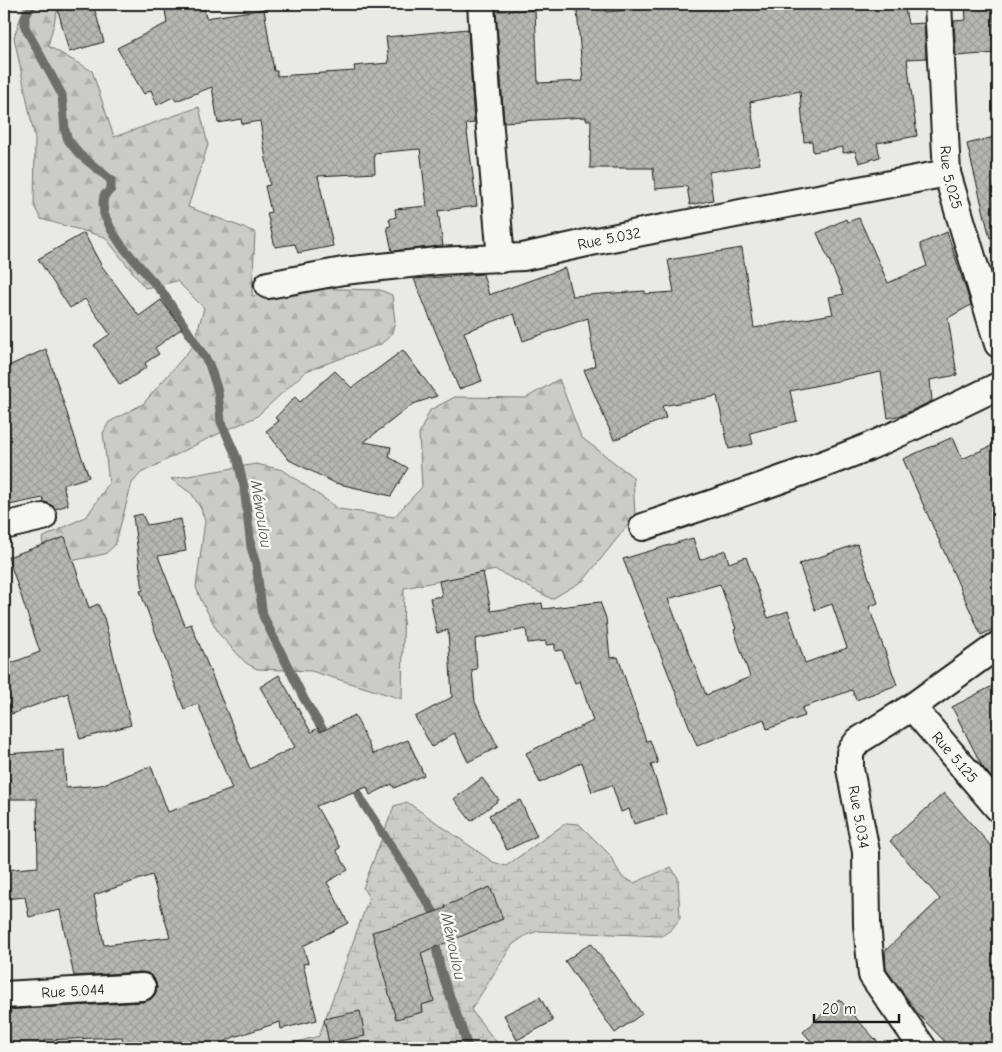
<svg xmlns="http://www.w3.org/2000/svg" width="1002" height="1052" font-family="'Comic Neue',sans-serif">
  <style>
    .forest { fill: url(#forest-firs); stroke: #747472 }
    .wetland { fill: url(#wetland-marsh); stroke: #747472 }
    .lines { fill: none; stroke-linecap: round; stroke-linejoin: round }
    .stream { stroke: #6d6d6c; stroke-width: 9 }
    .building { fill: url(#building-cross-hatch); stroke: #1c1c1c; fill-rule: evenodd }
    .minor-casing { stroke: #1c1c1c; stroke-width: 30 }
    .minor { stroke: #f6f6f2; stroke-width: 26 }
    .labels { text-anchor: middle; stroke-width: 5; stroke-linejoin: round; paint-order: stroke }
    .street-label { font-size: 15px; fill: #1c1c1c; stroke: #f6f6f2 }
    .water-label { font-size: 16px; font-style: italic; fill: #525251; stroke: #f6f6f2 }
  </style>
  <defs>
    <pattern id="forest-firs" width="22" height="20" patternUnits="userSpaceOnUse" patternTransform="scale(1.25)"><rect width="22" height="20" fill="#cbcbc7"/><path d="M5 1l3.5 6h-7zM16 11l3.5 6h-7z" fill="#aeaeaa"/></pattern>
    <pattern id="wetland-marsh" width="20" height="14" patternUnits="userSpaceOnUse" patternTransform="scale(1.25)"><rect width="20" height="14" fill="#cbcbc7"/><path d="M1 5h8M5 5V1M11 12h8M15 12V8" fill="none" stroke="#aeaeaa"/></pattern>
    <pattern id="building-cross-hatch" width="8" height="8" patternUnits="userSpaceOnUse" patternTransform="scale(1.25)"><rect width="8" height="8" fill="#b6b6b3"/><path d="M0 0l8 8M0 8l8-8" fill="none" stroke="#9c9c99"/></pattern>
  </defs>
  <rect width="100%" height="100%" fill="#e9e9e5"/>
  <filter id="ink" filterUnits="userSpaceOnUse"><feTurbulence type="fractalNoise" baseFrequency=".02" numOctaves="2"/><feDisplacementMap in="SourceGraphic" scale="10" xChannelSelector="R" yChannelSelector="G"/><feConvolveMatrix kernelMatrix="1 2 1 2 8 2 1 2 1" color-interpolation-filters="sRGB"/></filter>
  <g filter="url(#ink)">
    <g class="forest">
      <path d="M25 4H59L48 46 92 71 114 137 199 107 208 145 188 207 255 232 252 296 303 288 380 290 392 295 395 322 391 335 381 344 306 371 256 417 207 439 141 473 132 483 115 545 105 554 66 562 44 551 42 538 87 516 109 483 103 433 109 422 143 404 193 346 204 308 177 281 145 288 105 237 41 219 34 206 35 139 14 37Z"/>
      <path d="M559 379 581 437 633 477 635 516 584 580 552 599 496 570 404 588 402 699 311 671 257 669 246 663 219 634 201 600 196 587 205 521 201 509 192 494 171 479 256 464 283 470 339 509 394 517 422 487 419 434 430 410 455 397 526 398Z"/>
    </g>
    <path class="wetland" d="M407 802 493 862 506 866 566 823 579 824 609 854 622 877 634 883 671 867 678 878 680 918 672 929 662 936 538 931 525 936 512 945 471 1010 501 1048H275L319 1036 369 898 363 888 394 806Z"/>
    <g class="lines">
      <g class="stream">
        <path d="M33 4 25 17V27L62 95 65 130 68 140 79 154 111 180V189L104 196 103 203 104 214 112 231 122 246 163 293 209 364 218 391 221 422 237 458 244 487 251 547 256 564 263 616 304 699 329 740"/>
        <path d="M352 782 365 806 435 914V922"/>
        <path d="M435 935C437 976 458 1010 468 1048"/>
      </g>
    </g>
    <g class="building">
      <path d="M79 4H93L104 42 69 52 58 10Z"/>
      <path d="M164 4H203L206 18 264 9 274 71H277V76L355 71 354 66 389 63 386 37 468 29 474 123 466 124 477 206 438 211 443 246 392 251 387 227 391 226 389 219 396 217 395 209 427 206 420 149 374 153 375 173 318 176 333 246 298 253 295 244 275 247 267 213 271 212 265 186 270 185 260 121 242 124 241 119 218 123 212 87 176 101 173 97 157 105 151 90 144 94 117 48 167 23Z"/>
      <path d="M695 4V8L736 4H904L908 24 924 23 926 58 907 59 917 136 877 143 880 157 859 163 855 151 843 153V147L813 152 812 141 804 142 800 91 750 102 760 164 709 172 713 200 690 205 687 186 655 189 653 168H590L591 120H586V117L504 122 496 11 535 10 538 83 583 81 577 10 606 7V12Z"/>
      <path d="M965 4H994L997 53 956 56 954 21 966 20Z"/>
      <path d="M998 136V237L990 238 967 144Z"/>
      <path d="M859 218 888 283 927 266 920 244 947 232 971 305 948 318 957 375 930 380 932 401 902 415 888 418 881 372 790 391 797 421 750 433 753 444 729 449 717 396 662 406 666 418 614 440 584 370 595 366 588 318 523 341 514 314 464 332 482 381 459 389 414 279 483 274 489 295 565 268 572 296 645 291V294L674 292 668 260 742 248 754 328 833 314 829 297 844 294 817 233 846 219 847 222Z"/>
      <path d="M84 233 101 265 139 316 161 300 182 328 155 348 159 354 145 363 147 367 120 385 94 345 110 334 85 299 70 308 38 259Z"/>
      <path d="M46 349 78 447 89 477 63 485 68 505 55 509 48 503 44 502 43 498 4 506V368Z"/>
      <path d="M403 350 437 396 413 404 364 442 391 447 389 457 408 468 391 496 335 483 289 460 266 431 279 421 275 418 295 397 300 402 335 371 352 388Z"/>
      <path d="M953 437 962 459 998 443V627L981 635 903 459Z"/>
      <path d="M142 514 147 525 181 519 186 551 158 556 185 626 191 624 250 769 295 747 260 687 279 675 311 732 318 728 320 732 355 715 373 754 408 740 424 775 394 788 392 784 370 795 367 787 316 806 340 848 336 850 348 870 327 882 348 923 303 946 308 963 303 964 317 1020 281 1029 280 1022 234 1037 212 1048H124L122 1037 45 1040V1048H4V1010L143 1002 151 999 156 993 157 987 154 978 148 973 142 972 74 976 60 910 29 917 25 897 4 899V870L38 867 37 799H4V754L64 750 66 788 101 785 151 766 168 812 232 789 198 704 184 709 140 591 143 590 133 516ZM152 875 170 937 104 945 94 895Z"/>
      <path d="M65 537 89 608 98 604 104 618 131 725 80 739 68 693 12 714 4 693V666L40 652 8 557Z"/>
      <path d="M693 538 700 560 725 550 729 563 746 557 768 618 788 611 805 663 847 648 832 604 815 610 799 564 857 544 878 603 869 607 897 685 856 700 852 690 802 708 805 716 767 729 764 719 697 746 623 559ZM720 584 736 629 734 630 750 677 706 695 668 599Z"/>
      <path d="M483 572 491 611 542 603 543 609 600 602 606 618 610 658 618 657 646 741 650 740 658 763 651 765 667 814 634 824 629 809 621 812 612 785 592 792 582 762 540 783 526 753 593 721 580 681 575 683 562 650 555 651V644L546 645V641L528 643 526 629 475 639 477 669 472 670 475 702 498 747 468 762 454 733 432 747 415 717 452 697 448 630 437 633 430 598 442 596 439 581Z"/>
      <path d="M998 683V785L982 766 952 707Z"/>
      <path d="M482 778 499 800 471 821 454 799Z"/>
      <path d="M944 793 998 854V1048H951L919 1015 886 969 885 951 940 899 890 841Z"/>
      <path d="M520 800 537 836 507 850 489 815Z"/>
      <path d="M490 887 503 919 421 953 434 1001 422 1005 423 1012 396 1019 372 932 401 924 446 908 445 906Z"/>
      <path d="M591 943 642 1014 615 1033 565 961Z"/>
      <path d="M540 997 553 1021 517 1040 504 1015Z"/>
      <path d="M839 999 883 1048H817L803 1032Z"/>
      <path d="M360 1011 365 1036 329 1043 324 1019Z"/>
    </g>
    <g class="lines">
      <g class="minor-casing">
        <g id="minor">
          <path d="M481 4 487 94 501 259"/>
          <path id="s1" d="M938 4 947 173 998 344"/>
          <path id="s2" d="M268 285 343 271 438 261 523 257 591 242 947 173"/>
          <path d="M4 526 43 517"/>
          <path d="M643 527C718 501 794 477 868 447 912 428 955 407 998 386"/>
          <path id="s3" d="M912 707 998 808"/>
          <path id="s4" d="M4 995 142 987"/>
          <path d="M923 1048 872 975 867 925 866 852 850 769V752L858 741 912 707 998 645"/>
        </g>
      </g>
      <use href="#minor" class="minor"/>
    </g>
  </g>
  <g class="labels">
    <g class="street-label">
      <text dy="5" stroke="none"><textPath href="#s1" startOffset="174">Rue 5.025</textPath></text>
      <text dy="5" stroke="none"><textPath href="#s2" startOffset="345">Rue 5.032</textPath></text>
      <text dy="5" stroke="none"><textPath href="#s3" startOffset="66">Rue 5.125</textPath></text>
      <text transform="translate(859 817) rotate(80)" y="5">Rue 5.034</text>
      <text dy="5" stroke="none"><textPath href="#s4" startOffset="69">Rue 5.044</textPath></text>
    </g>
    <g class="water-label">
      <text transform="translate(262 514) rotate(81)" y="6">Méwoulou</text>
      <text transform="translate(454 946) rotate(78)" y="6">Méwoulou</text>
    </g>
  </g>
  <rect width="1002" height="1052" fill="none" stroke="#f6f6f2" stroke-width="20"/>
  <rect x="10" y="10" width="982" height="1032" fill="none" stroke="#1c1c1c" stroke-width="2" filter="url(#ink)"/>
  <path d="M814 1014v8h85v-8" fill="none" stroke="#1c1c1c" stroke-width="2.5"/>
  <text x="822" y="1014" font-size="15" fill="#1c1c1c" stroke="#f6f6f2" stroke-width="4" paint-order="stroke">20 m</text>
</svg>
